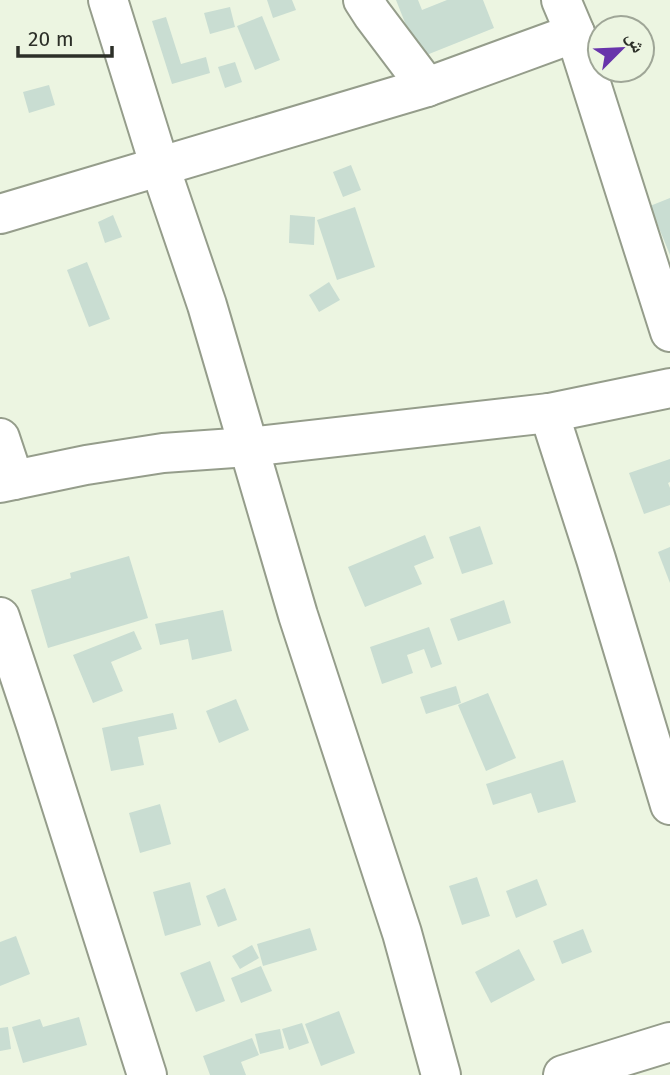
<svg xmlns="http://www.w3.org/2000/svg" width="670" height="1075" font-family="'Fira Sans','Noto Naskh Arabic',sans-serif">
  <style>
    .building { fill: #c9ddd2 }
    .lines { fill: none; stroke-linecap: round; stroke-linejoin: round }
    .minor-casing { stroke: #959d8b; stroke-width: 42 }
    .minor { stroke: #fff; stroke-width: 38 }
  </style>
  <rect width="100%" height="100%" fill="#ecf5e1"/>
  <g class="building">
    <path d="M267 0H292L296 10 273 18Z"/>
    <path d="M396 0H418L422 10 447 0H483L494 28 419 58Z"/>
    <path d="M230 7 235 27 210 34 204 13Z"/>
    <path d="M262 16 280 60 255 70 237 26Z"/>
    <path d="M166 17 181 64 206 57 210 73 172 84 152 21Z"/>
    <path d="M235 62 242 82 225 88 218 67Z"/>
    <path d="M49 85 55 105 29 113 23 92Z"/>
    <path d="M351 165 361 190 343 197 333 172Z"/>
    <path d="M670 198V255L650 206Z"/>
    <path d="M355 207 375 267 337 280 317 220Z"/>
    <path d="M113 215 122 237 105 243 98 222Z"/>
    <path d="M290 215 315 217 314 245 289 243Z"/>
    <path d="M87 262 110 319 89 327 67 270Z"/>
    <path d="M329 282 340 300 319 312 309 295Z"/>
    <path d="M670 459V482L668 483 670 488V505L644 514 629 473Z"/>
    <path d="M480 526 493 564 462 574 449 537Z"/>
    <path d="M425 535 434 558 414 566 422 584 365 607 348 567Z"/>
    <path d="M670 547V583L658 552Z"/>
    <path d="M129 556 148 618 48 648 31 590 71 578 70 573Z"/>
    <path d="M504 600 511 623 458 641 450 619Z"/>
    <path d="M223 610 232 651 192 660 188 639 160 645 155 624Z"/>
    <path d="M429 627 442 664 431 668 424 649 407 655 413 673 382 684 370 647Z"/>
    <path d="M134 631 142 649 111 662 123 691 93 703 73 655Z"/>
    <path d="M456 686 461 703 426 714 420 697Z"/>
    <path d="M488 693 516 758 486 771 458 705Z"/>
    <path d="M236 699 249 730 219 743 206 711Z"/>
    <path d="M173 713 177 729 138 737 144 765 111 771 102 728Z"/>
    <path d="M563 760 576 802 538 813 531 793 493 805 486 784Z"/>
    <path d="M160 804 171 844 140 853 129 813Z"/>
    <path d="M477 877 490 916 462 925 449 886Z"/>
    <path d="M537 879 547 905 516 918 506 891Z"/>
    <path d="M190 882 201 925 165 936 153 892Z"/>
    <path d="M225 888 237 920 218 927 206 896Z"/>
    <path d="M310 928 317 950 263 966 257 944Z"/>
    <path d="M583 929 592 952 562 964 553 941Z"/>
    <path d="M16 936 30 974 0 986V942Z"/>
    <path d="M252 945 259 958 240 969 232 956Z"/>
    <path d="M519 949 535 980 491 1003 475 972Z"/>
    <path d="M210 961 225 1001 196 1012 180 973Z"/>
    <path d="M261 966 272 991 241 1003 231 978Z"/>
    <path d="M339 1011 355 1053 321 1066 305 1024Z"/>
    <path d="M79 1017 87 1045 23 1063 12 1027 40 1019 43 1027Z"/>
    <path d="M302 1023 309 1043 289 1050 282 1029Z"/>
    <path d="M8 1027 11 1049 0 1051V1028Z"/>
    <path d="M280 1029 284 1048 260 1054 255 1034Z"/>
    <path d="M252 1038 259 1055 241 1062 246 1075H210L203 1056Z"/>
  </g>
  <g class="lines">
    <g class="minor-casing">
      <g id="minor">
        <path d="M108 0 160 167 207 305 298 615 402 933 441 1075"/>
        <path d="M363 0 372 14 427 87"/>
        <path d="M561 0 575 33 670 332"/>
        <path d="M0 214 427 87 575 33"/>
        <path d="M549 413 596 559 670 805"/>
        <path d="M0 438 14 480"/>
        <path d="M0 483 86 465 163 453 248 447 549 413 670 388"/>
        <path d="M0 617 36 725 147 1075"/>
        <path d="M563 1075 670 1042"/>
      </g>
    </g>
    <use href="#minor" class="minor"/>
  </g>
  <g transform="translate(621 49) rotate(66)"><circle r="33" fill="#ecf5e1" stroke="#9fa697" stroke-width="2"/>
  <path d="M0-5L12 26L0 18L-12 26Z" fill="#6834ab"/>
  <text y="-10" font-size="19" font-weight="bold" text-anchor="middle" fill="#2c2f28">ش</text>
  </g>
  <path d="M18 46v10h94v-10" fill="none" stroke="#2c2f28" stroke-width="3.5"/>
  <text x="28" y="46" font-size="21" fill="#2c2f28" stroke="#ecf5e1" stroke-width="5" paint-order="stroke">20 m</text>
</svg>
